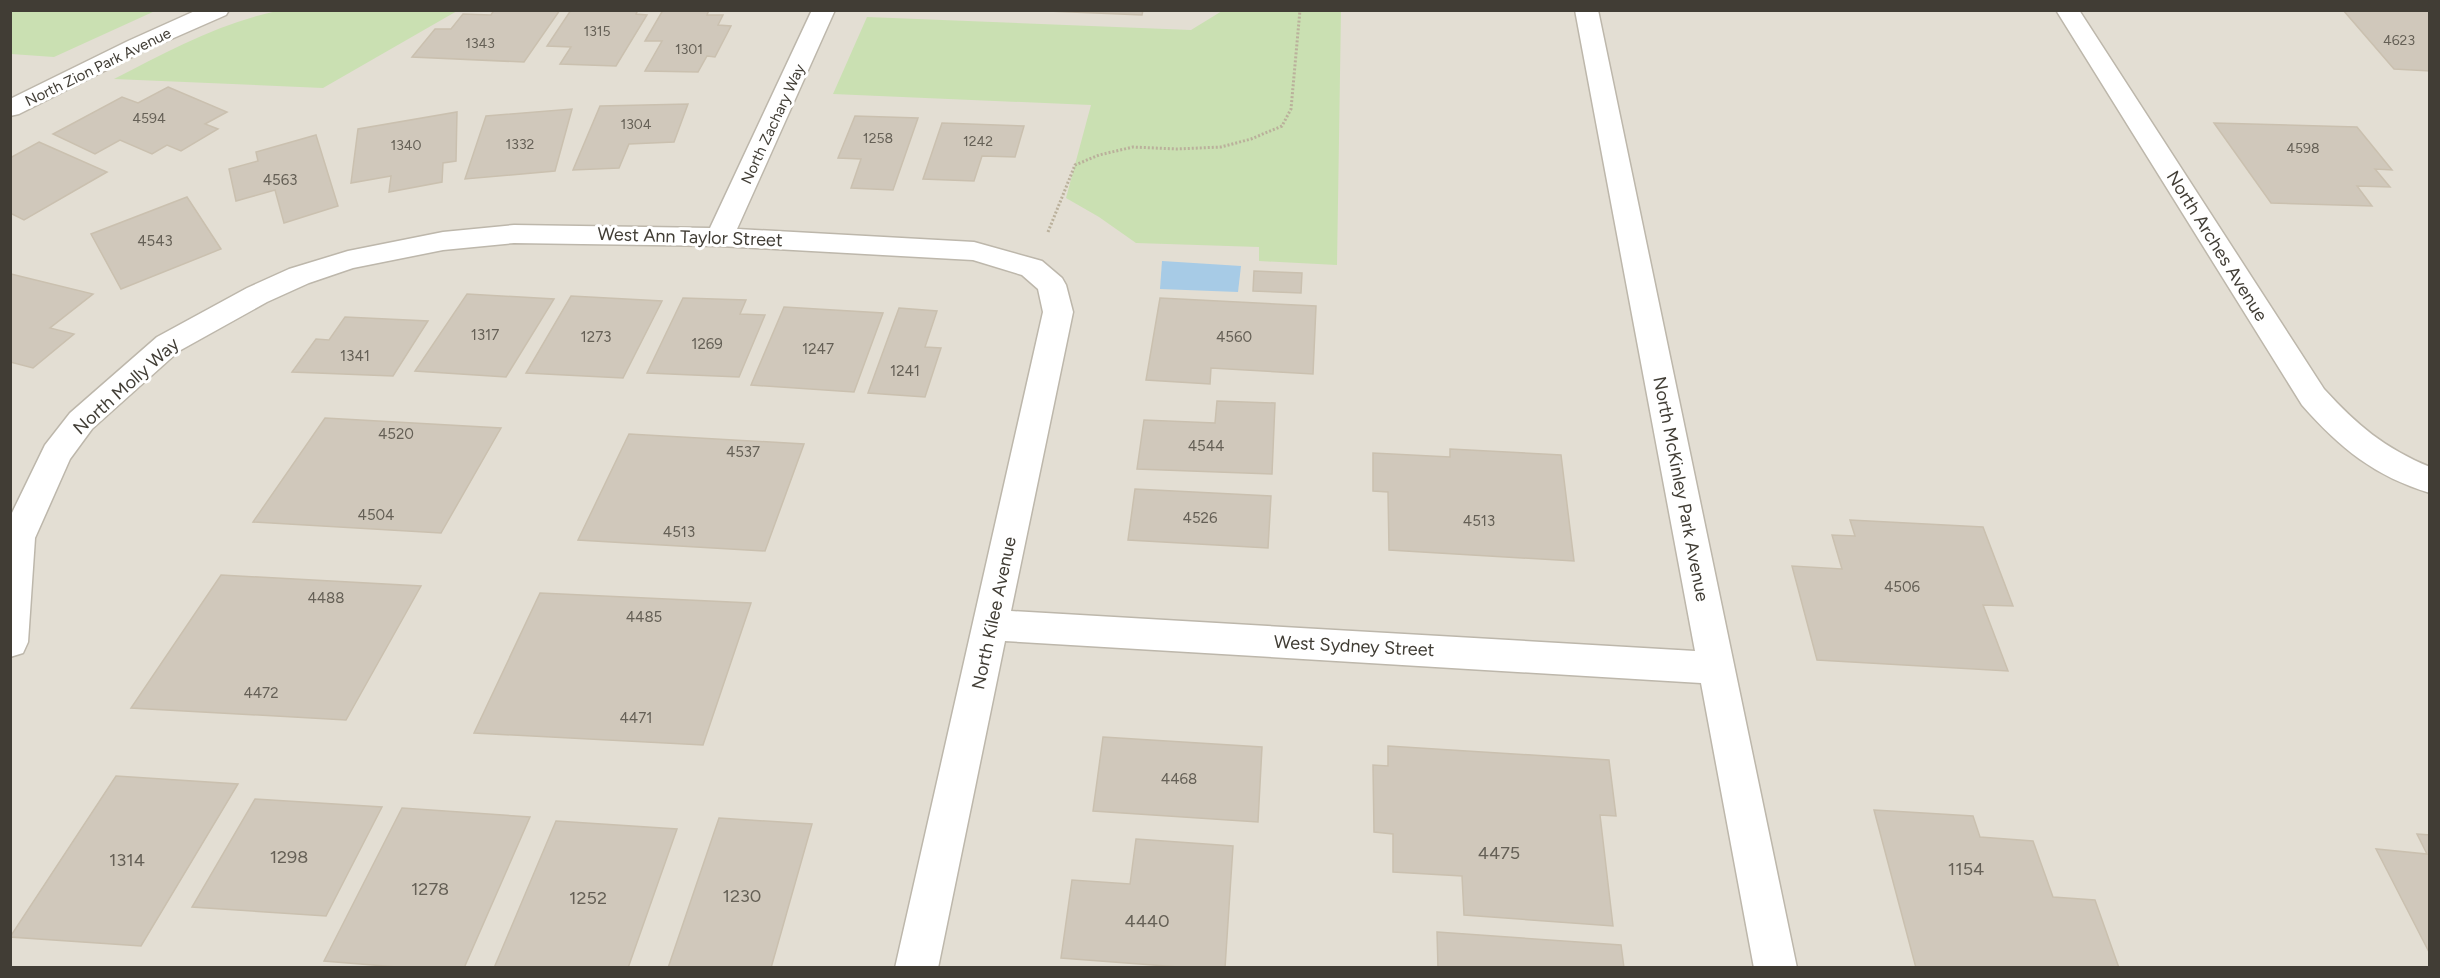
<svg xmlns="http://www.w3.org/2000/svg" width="2440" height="978" font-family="Figtree,sans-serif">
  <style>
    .residential { fill: #e3ded3 }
    .green { fill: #cae0b2 }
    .water { fill: #a7cbe6 }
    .building { fill: #d0c8bb; stroke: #cac0af; stroke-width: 1.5 }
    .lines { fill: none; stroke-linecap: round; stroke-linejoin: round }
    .minor-casing { stroke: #bdb7ab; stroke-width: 3 }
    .path { stroke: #bab09b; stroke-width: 3; stroke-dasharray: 2 2; stroke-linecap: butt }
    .minor { fill: #fff; fill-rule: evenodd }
    .labels { text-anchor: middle; stroke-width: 6; stroke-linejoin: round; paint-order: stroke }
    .far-number-label { font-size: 14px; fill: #656056 }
    .far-street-label { font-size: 15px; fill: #413d35; stroke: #fff }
    .number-label { font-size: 15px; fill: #656056 }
    .street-label { font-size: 18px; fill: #413d35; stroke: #fff }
    .near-number-label { font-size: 18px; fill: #656056 }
  </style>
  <rect width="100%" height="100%" fill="#f0ede4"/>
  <path class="residential" d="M10 11H2429V967H11Z"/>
  <g class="green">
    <path d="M10 11 11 10 155 11 54 57 11 54Z"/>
    <path d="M277 11V10L457 11 323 88 114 79C166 52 220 23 277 11Z"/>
    <path d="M1222 11H1341L1337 265 1259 261V247L1136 243 1099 217 1066 198 1091 105 833 94 867 17 1191 30Z"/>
  </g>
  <path class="water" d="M1162 261 1241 266 1238 292 1160 289Z"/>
  <g class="building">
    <path d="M494 10H560L524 62 412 57 435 29H451L463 14 491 15Z"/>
    <path d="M571 10H638L636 14 647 15 616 66 560 64 571 47 547 46Z"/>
    <path d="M663 10H709L707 15H723L718 25 731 26 715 57 707 56 698 72 645 71 662 41H645Z"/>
    <path d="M1143 10 1142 15 1049 11 1050 10Z"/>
    <path d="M2343 10H2430V71L2394 69Z"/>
    <path d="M168 87 227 112 205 124 218 129 181 151 167 145 152 154 120 140 95 154 53 134 122 97 138 103Z"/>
    <path d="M688 104 674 142 629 144 619 168 573 170 600 106Z"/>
    <path d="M572 109 555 171 465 179 486 116Z"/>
    <path d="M457 112 456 161 443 163 442 182 389 192 391 176 351 183 358 129Z"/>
    <path d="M855 116 918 118 893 190 851 188 861 159 838 158Z"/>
    <path d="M942 123 1024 126 1015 157 982 156 974 181 923 179Z"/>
    <path d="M2214 123 2357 127 2392 170 2375 169 2390 187 2357 186 2372 206 2271 203Z"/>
    <path d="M316 135 338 206 284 223 275 190 236 201 229 169 258 161 256 152Z"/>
    <path d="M39 142 107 172 24 220 10 213V158Z"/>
    <path d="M187 197 221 249 121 289 91 234Z"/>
    <path d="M1254 271 1302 273 1301 293 1253 291Z"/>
    <path d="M11 274 93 294 50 328 74 334 33 368 10 362Z"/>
    <path d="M467 294 554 299 506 377 415 371Z"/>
    <path d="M571 296 662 301 623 378 526 373Z"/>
    <path d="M683 298 746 300 740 314 765 315 739 377 647 373Z"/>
    <path d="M1160 298 1316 306 1313 374 1211 368 1210 384 1146 380Z"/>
    <path d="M784 307 883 313 854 392 751 385Z"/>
    <path d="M899 308 937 311 925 347 941 348 925 397 868 393Z"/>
    <path d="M345 317 428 321 393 376 292 372 316 339 329 340Z"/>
    <path d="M1217 401 1275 403 1272 474 1137 469 1144 420 1215 423Z"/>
    <path d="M325 418 501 428 441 533 253 522Z"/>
    <path d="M629 434 804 444 765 551 578 540Z"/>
    <path d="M1450 449 1561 455 1574 561 1389 550 1388 492 1373 491V453L1450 457Z"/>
    <path d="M1135 489 1271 496 1268 548 1128 540Z"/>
    <path d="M1850 520 1983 527 2013 606 1983 605 2008 671 1817 660 1792 566 1842 569 1832 535 1855 536Z"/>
    <path d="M221 575 421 586 346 720 131 708Z"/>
    <path d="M540 593 751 603 703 745 474 733Z"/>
    <path d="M1103 737 1262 747 1258 822 1093 811Z"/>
    <path d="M1388 746 1609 760 1616 816 1600 815 1613 926 1464 915 1462 876 1393 872V834L1374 832 1373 765 1388 766Z"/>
    <path d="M116 776 238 784 141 946 10 937Z"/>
    <path d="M255 799 382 807 326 916 192 907Z"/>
    <path d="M402 808 530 817 464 968H409L324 961Z"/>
    <path d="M1874 810 1973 816 1980 837 2033 841 2053 897 2095 900 2119 968H1916Z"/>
    <path d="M719 818 812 824 771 968H668Z"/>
    <path d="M556 821 677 829 628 968H494Z"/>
    <path d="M2417 834 2430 835V954L2376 849 2427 854Z"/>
    <path d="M1136 839 1233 846 1225 968H1192L1061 958 1072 880 1130 884Z"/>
    <path d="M1437 932 1621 945 1624 968H1438Z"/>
  </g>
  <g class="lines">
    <g class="minor-casing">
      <g id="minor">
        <path d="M197 10H229L226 15 144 51 19 114 10 116V99L128 41Z"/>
        <path d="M812 10H835L737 229 974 242 1042 261 1062 278 1066 285 1073 312 1011 611 1695 651 1575 10H1598L1797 968H1754L1701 683 1005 641 938 968H895L1043 312 1038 289 1022 275 973 260 720 246 514 243 443 250 353 268 309 283 267 302 179 351 92 429 70 459 35 538 28 642 23 653 10 657V517L45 445 70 413 157 337 247 288 289 269 348 251 443 232 514 225 710 228Z"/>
        <path d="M2056 10H2079L2324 389C2357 425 2384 448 2430 467V493C2374 476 2340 448 2302 405Z"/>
      </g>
    </g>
    <path class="path" d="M1048 232 1075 165 1099 155 1133 147 1177 149 1221 147 1251 139 1282 126 1291 109 1300 10"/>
    <use href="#minor" class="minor"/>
  </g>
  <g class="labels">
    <g class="far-number-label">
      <text x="597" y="36">1315</text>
      <text x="2399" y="45">4623</text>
      <text x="480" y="48">1343</text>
      <text x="689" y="54">1301</text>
      <text x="149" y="123">4594</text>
      <text x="636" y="129">1304</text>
      <text x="878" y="143">1258</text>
      <text x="978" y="146">1242</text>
      <text x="520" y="149">1332</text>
      <text x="406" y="150">1340</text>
      <text x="2303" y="153">4598</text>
    </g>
    <g class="far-street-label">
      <text transform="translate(98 67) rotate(-26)" y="5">North Zion Park Avenue</text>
      <text transform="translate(773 124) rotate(-65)" y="5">North Zachary Way</text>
    </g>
    <g class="number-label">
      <text x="280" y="185">4563</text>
      <text x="155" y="246">4543</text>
      <text x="485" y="340">1317</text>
      <text x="596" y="342">1273</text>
      <text x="1234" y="342">4560</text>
      <text x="707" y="349">1269</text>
      <text x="818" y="354">1247</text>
      <text x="355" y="361">1341</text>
      <text x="905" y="376">1241</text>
      <text x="396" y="439">4520</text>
      <text x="1206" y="451">4544</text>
      <text x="743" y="457">4537</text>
      <text x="376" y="520">4504</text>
      <text x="1200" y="523">4526</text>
      <text x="1479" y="526">4513</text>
      <text x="679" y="537">4513</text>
      <text x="1902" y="592">4506</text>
      <text x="326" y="603">4488</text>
      <text x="644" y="622">4485</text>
      <text x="261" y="698">4472</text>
      <text x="636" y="723">4471</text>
      <text x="1179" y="784">4468</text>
    </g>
    <g class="street-label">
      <text transform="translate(690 237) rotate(2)" y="6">West Ann Taylor Street</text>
      <text transform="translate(2217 246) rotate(58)" y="6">North Arches Avenue</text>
      <text transform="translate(126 386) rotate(-42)" y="6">North Molly Way</text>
      <text transform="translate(1681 489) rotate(79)" y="6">North McKinley Park Avenue</text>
      <text transform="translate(994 613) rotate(-78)" y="6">North Kilee Avenue</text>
      <text transform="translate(1354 646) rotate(3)" y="6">West Sydney Street</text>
    </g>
    <g class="near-number-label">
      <text x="1499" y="859">4475</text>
      <text x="289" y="863">1298</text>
      <text x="127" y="866">1314</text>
      <text x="1966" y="875">1154</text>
      <text x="430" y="895">1278</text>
      <text x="742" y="902">1230</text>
      <text x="588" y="904">1252</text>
      <text x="1147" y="927">4440</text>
    </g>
  </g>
  <rect width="2440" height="978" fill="none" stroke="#413d35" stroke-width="24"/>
</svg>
